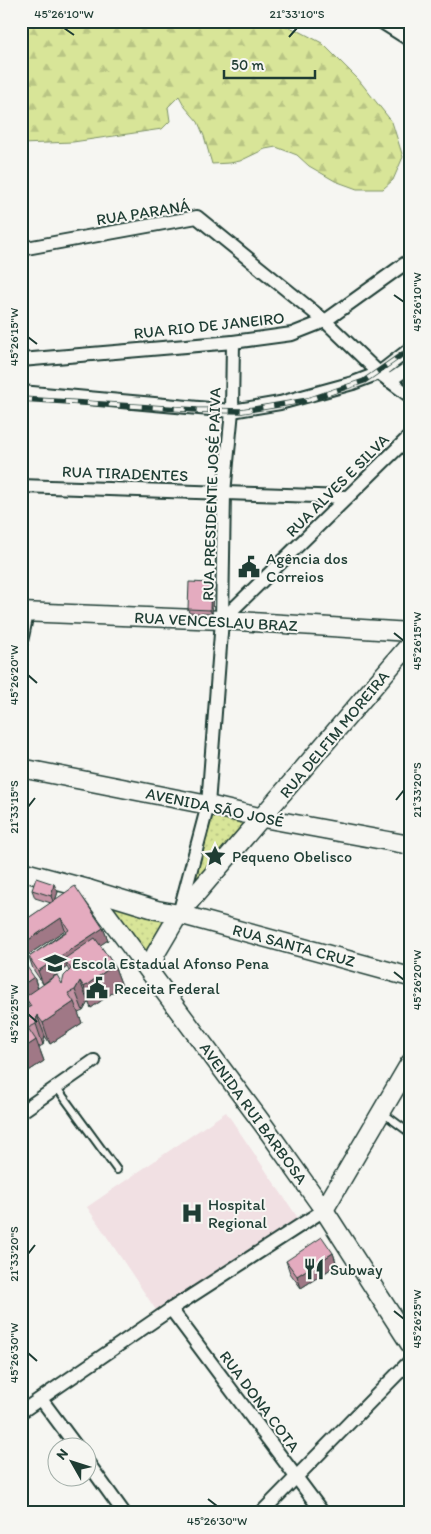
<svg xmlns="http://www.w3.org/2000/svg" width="431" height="1534" font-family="Itim,sans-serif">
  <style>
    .built { fill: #f1e0e3 }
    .forest { fill: url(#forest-firs); stroke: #7c9166 }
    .park { fill: url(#park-dots); stroke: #7c9166 }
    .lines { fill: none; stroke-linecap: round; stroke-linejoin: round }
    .lane-casing { stroke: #1f3d34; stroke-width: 10 }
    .street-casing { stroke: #1f3d34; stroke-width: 16 }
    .secondary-casing { stroke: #1f3d34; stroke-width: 21 }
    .lane { stroke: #f6f6f2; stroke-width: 6 }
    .street { stroke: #f6f6f2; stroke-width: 12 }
    .secondary { stroke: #f6f6f2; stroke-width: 18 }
    .rail-casing { stroke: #1f3d34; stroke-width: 5.5 }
    .rail { stroke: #f6f6f2; stroke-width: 4; stroke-dasharray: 11; stroke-linecap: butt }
    .wall { fill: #c493a4; stroke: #1f3d34 }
    .shaded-wall { fill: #a07886; stroke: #1f3d34 }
    .building { fill: #e4abbf; stroke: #1f3d34 }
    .ticks { fill: none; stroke: #1f3d34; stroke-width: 2 }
    .labels { text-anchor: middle; stroke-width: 4; stroke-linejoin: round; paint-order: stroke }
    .street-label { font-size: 16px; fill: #1f3d34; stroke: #f6f6f2 }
    .poi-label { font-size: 16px; fill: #1f3d34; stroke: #f6f6f2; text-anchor: start }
    .neatline { fill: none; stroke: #1f3d34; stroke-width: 2 }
    .ticks-label { font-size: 12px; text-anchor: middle; fill: #1f3d34 }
  </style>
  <defs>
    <pattern id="forest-firs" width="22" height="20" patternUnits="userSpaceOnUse" patternTransform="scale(1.25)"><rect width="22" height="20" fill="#d8e598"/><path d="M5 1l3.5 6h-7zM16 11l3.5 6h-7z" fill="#b9c584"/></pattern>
    <pattern id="park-dots" width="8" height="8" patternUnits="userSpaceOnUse" patternTransform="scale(1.25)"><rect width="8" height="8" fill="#d8e598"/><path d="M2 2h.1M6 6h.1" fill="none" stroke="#b9c584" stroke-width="1.8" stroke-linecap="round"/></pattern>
  </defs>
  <rect width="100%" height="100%" fill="#f6f6f2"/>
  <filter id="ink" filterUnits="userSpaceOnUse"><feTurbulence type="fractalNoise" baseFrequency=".02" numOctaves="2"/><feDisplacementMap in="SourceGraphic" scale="10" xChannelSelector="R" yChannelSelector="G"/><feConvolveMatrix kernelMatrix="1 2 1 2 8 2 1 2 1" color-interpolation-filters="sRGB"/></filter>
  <g filter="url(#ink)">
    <path class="built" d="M226 1112 298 1218 158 1313 87 1207Z"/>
    <path class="forest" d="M21 21H273L299 31 322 43 358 79 392 122 403 157 393 180 383 189H357L335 181 309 166 297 155 276 147 265 149 240 161 230 163 212 164 204 136 198 122 185 107 179 96 168 107 170 121 162 129 73 142 21 144Z"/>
    <g class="park">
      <path d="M209 814 257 821 182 907Z"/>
      <path d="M101 897 166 918 151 942 148 961Z"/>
    </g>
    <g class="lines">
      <g class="lane-casing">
        <g id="lane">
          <path d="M57 1088 117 1170"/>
          <path d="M383 1113 410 1133"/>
        </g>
      </g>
      <g class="street-casing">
        <g id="street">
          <path d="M380 21 410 40"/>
          <path d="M21 249 197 217 325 321 379 373 410 396"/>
          <path d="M21 360 233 342 292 334 325 321 410 260"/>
          <path d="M389 381 410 367"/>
          <path d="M21 392 232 411 280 403 353 383 379 373 410 349"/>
          <path d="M21 486 347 497"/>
          <path d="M222 620 410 436"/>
          <path d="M21 642 27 613"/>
          <path d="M180 910 208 805 222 620 224 493 232 411 233 342"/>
          <path d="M21 1112 94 1061"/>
          <path d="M171 1309 323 1513"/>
          <path d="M41 1399 76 1446"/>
          <path d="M21 1412 171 1309 324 1210"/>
          <path d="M88 1463 124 1513"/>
          <path d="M261 1513 410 1361"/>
        </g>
      </g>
      <g class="secondary-casing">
        <g id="secondary">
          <path d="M21 612 222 620 410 632"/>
          <path d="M21 768 208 805 263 818 410 845"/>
          <path d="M21 871 88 889 157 910 179 914 410 977"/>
          <path d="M88 889 265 1127 324 1210 410 1344"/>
          <path d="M151 973 156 953 179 914 410 644"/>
          <path d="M324 1210 410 1063"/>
        </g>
      </g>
      <use href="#lane" class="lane"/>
      <use href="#street" class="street"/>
      <use href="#secondary" class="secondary"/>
      <g class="rail-casing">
        <path id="rail" d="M21 399 197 410 242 411 308 400 364 381 410 349"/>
      </g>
      <use href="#rail" class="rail"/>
    </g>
    <g class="wall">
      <path d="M213 587 212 614 189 613 188 609Z"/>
      <path d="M32 890 58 892 55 900 103 928 108 940 100 945 114 965 122 986 91 1008 88 1002 83 1011 78 1013 82 1023 50 1044 45 1036 43 1045 39 1047 44 1061 21 1076V1018L22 1019 29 1007 25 998 34 977 38 988 62 984 69 971 67 967 43 984 33 969 29 957 66 931 65 930 25 957 21 951V923L51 903 35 898Z"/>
      <path d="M333 1253 337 1265 301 1288 290 1273 286 1261Z"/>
    </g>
    <g class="shaded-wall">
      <path d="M211 583 213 587 212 614 210 610Z"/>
      <path d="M54 884 58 892 54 904 51 896Z"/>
      <path d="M61 918 65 930 25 957 21 945Z"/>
      <path d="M103 928 108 940 69 966 64 959 67 967 43 984 38 971Z"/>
      <path d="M114 965 122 986 91 1008 84 987Z"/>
      <path d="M34 977 38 989 21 1001V986Z"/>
      <path d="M80 981 88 1002 83 1011 75 990Z"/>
      <path d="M74 1002 82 1023 50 1044 43 1023Z"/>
      <path d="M37 1015 45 1036 43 1045 36 1024Z"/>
      <path d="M36 1040 44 1061 21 1076V1050Z"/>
      <path d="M333 1253 337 1265 301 1288 297 1276Z"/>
    </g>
    <g class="building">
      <path d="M189 582 211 583 210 610 188 609Z"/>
      <path d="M36 878 54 884 51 896 32 890Z"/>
      <path d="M75 886 103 928 38 971 29 957 69 930 61 918 21 945V923Z"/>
      <path d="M95 938 114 965 84 987 80 981 75 990 68 993 74 1002 43 1023 37 1015 36 1024 28 1028 36 1040 21 1050V1018L22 1019 24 1010 31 1006 25 997 57 975 62 984 64 976 71 969 64 959Z"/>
      <path d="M21 958 34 977 21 986Z"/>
      <path d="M322 1237 333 1253 297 1276 286 1261Z"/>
    </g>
  </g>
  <path class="ticks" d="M64 28 74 35M289 37 297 28M394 295 404 302M28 337 37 344M394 633 404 641M28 675 37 683M396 800 404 790M28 807 35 798M394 972 404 980M28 1014 37 1022M28 1254 35 1245M394 1311 404 1319M28 1353 37 1361M208 1499 217 1506"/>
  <defs>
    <g id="civic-bare" transform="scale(1.725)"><path d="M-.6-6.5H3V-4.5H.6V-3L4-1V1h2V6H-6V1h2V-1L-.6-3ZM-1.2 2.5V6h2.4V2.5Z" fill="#1f3d34" stroke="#f6f6f2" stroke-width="2.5" paint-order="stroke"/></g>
    <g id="sight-bare" transform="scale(1.725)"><path d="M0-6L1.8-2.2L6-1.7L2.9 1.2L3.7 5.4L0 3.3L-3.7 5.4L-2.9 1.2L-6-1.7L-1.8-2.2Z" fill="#1f3d34" stroke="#f6f6f2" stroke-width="2.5" paint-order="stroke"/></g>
    <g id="school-bare" transform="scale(1.725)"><path d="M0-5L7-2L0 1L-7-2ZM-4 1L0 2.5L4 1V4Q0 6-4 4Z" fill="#1f3d34" stroke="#f6f6f2" stroke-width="2.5" paint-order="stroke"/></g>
    <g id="hospital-bare" transform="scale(1.725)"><path d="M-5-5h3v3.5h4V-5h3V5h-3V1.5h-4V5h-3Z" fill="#1f3d34" stroke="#f6f6f2" stroke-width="2.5" paint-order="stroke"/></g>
    <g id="restaurant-bare" transform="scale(1.725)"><path d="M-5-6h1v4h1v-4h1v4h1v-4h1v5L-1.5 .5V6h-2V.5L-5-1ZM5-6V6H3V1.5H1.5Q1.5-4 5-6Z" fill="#1f3d34" stroke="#f6f6f2" stroke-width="2.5" paint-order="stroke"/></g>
  </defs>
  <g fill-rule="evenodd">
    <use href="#civic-bare" x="249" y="567"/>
    <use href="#sight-bare" x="215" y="856"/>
    <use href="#school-bare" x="55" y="963"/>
    <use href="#civic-bare" x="97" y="988"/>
    <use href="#hospital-bare" x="192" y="1213"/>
    <use href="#restaurant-bare" x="314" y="1269"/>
  </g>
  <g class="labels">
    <g class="street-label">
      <text transform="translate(143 212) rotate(-9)" y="6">RUA PARANÁ</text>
      <text transform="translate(209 325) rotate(-6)" y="6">RUA RIO DE JANEIRO</text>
      <text transform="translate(125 473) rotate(2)" y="6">RUA TIRADENTES</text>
      <text transform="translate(337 485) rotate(-45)" y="6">RUA ALVES E SILVA</text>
      <text transform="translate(211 494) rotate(-88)" y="6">RUA PRESIDENTE JOSÉ PAIVA</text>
      <text transform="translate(216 621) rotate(3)" y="6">RUA VENCESLAU BRAZ</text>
      <text transform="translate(334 734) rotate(-50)" y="6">RUA DELFIM MOREIRA</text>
      <text transform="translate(215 807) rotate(12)" y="6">AVENIDA SÃO JOSÉ</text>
      <text transform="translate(294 945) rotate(15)" y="6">RUA SANTA CRUZ</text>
      <text transform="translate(254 1113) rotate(54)" y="6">AVENIDA RUI BARBOSA</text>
      <text transform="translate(260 1401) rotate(53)" y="6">RUA DONA COTA</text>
    </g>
    <g class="poi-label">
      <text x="266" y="564">Agência dos<tspan x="266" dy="18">Correios</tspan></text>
      <text x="232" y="862">Pequeno Obelisco</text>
      <text x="72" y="969">Escola Estadual Afonso Pena</text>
      <text x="114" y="994">Receita Federal</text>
      <text x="208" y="1210">Hospital<tspan x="208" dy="18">Regional</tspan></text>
      <text x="330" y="1275">Subway</text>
    </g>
  </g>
  <rect width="431" height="1534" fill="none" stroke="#f6f6f2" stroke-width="55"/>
  <g transform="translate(72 1462) rotate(309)"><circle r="24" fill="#f6f6f2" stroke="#a0aca6"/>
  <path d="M0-4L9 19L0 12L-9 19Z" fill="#1f3d34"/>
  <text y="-8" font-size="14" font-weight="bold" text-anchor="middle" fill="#1f3d34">N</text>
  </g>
  <path d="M224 70v8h91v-8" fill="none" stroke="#1f3d34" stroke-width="2.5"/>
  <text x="231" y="70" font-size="15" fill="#1f3d34" stroke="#f6f6f2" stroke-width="4" paint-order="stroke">50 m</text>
  <rect x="28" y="28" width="376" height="1478" class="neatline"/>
  <g class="ticks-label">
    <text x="64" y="18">45°26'10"W</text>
    <text x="297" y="18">21°33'10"S</text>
    <text transform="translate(417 302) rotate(-90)" y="4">45°26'10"W</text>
    <text transform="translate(14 337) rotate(-90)" y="4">45°26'15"W</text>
    <text transform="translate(417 641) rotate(-90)" y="4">45°26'15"W</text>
    <text transform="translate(14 675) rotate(-90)" y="4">45°26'20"W</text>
    <text transform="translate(417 790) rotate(-90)" y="4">21°33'20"S</text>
    <text transform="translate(14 807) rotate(-90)" y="4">21°33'15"S</text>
    <text transform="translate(417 980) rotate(-90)" y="4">45°26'20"W</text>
    <text transform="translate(14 1014) rotate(-90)" y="4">45°26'25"W</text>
    <text transform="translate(14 1254) rotate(-90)" y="4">21°33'20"S</text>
    <text transform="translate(417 1319) rotate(-90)" y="4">45°26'25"W</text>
    <text transform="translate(14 1353) rotate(-90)" y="4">45°26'30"W</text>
    <text x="217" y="1525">45°26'30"W</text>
  </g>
</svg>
